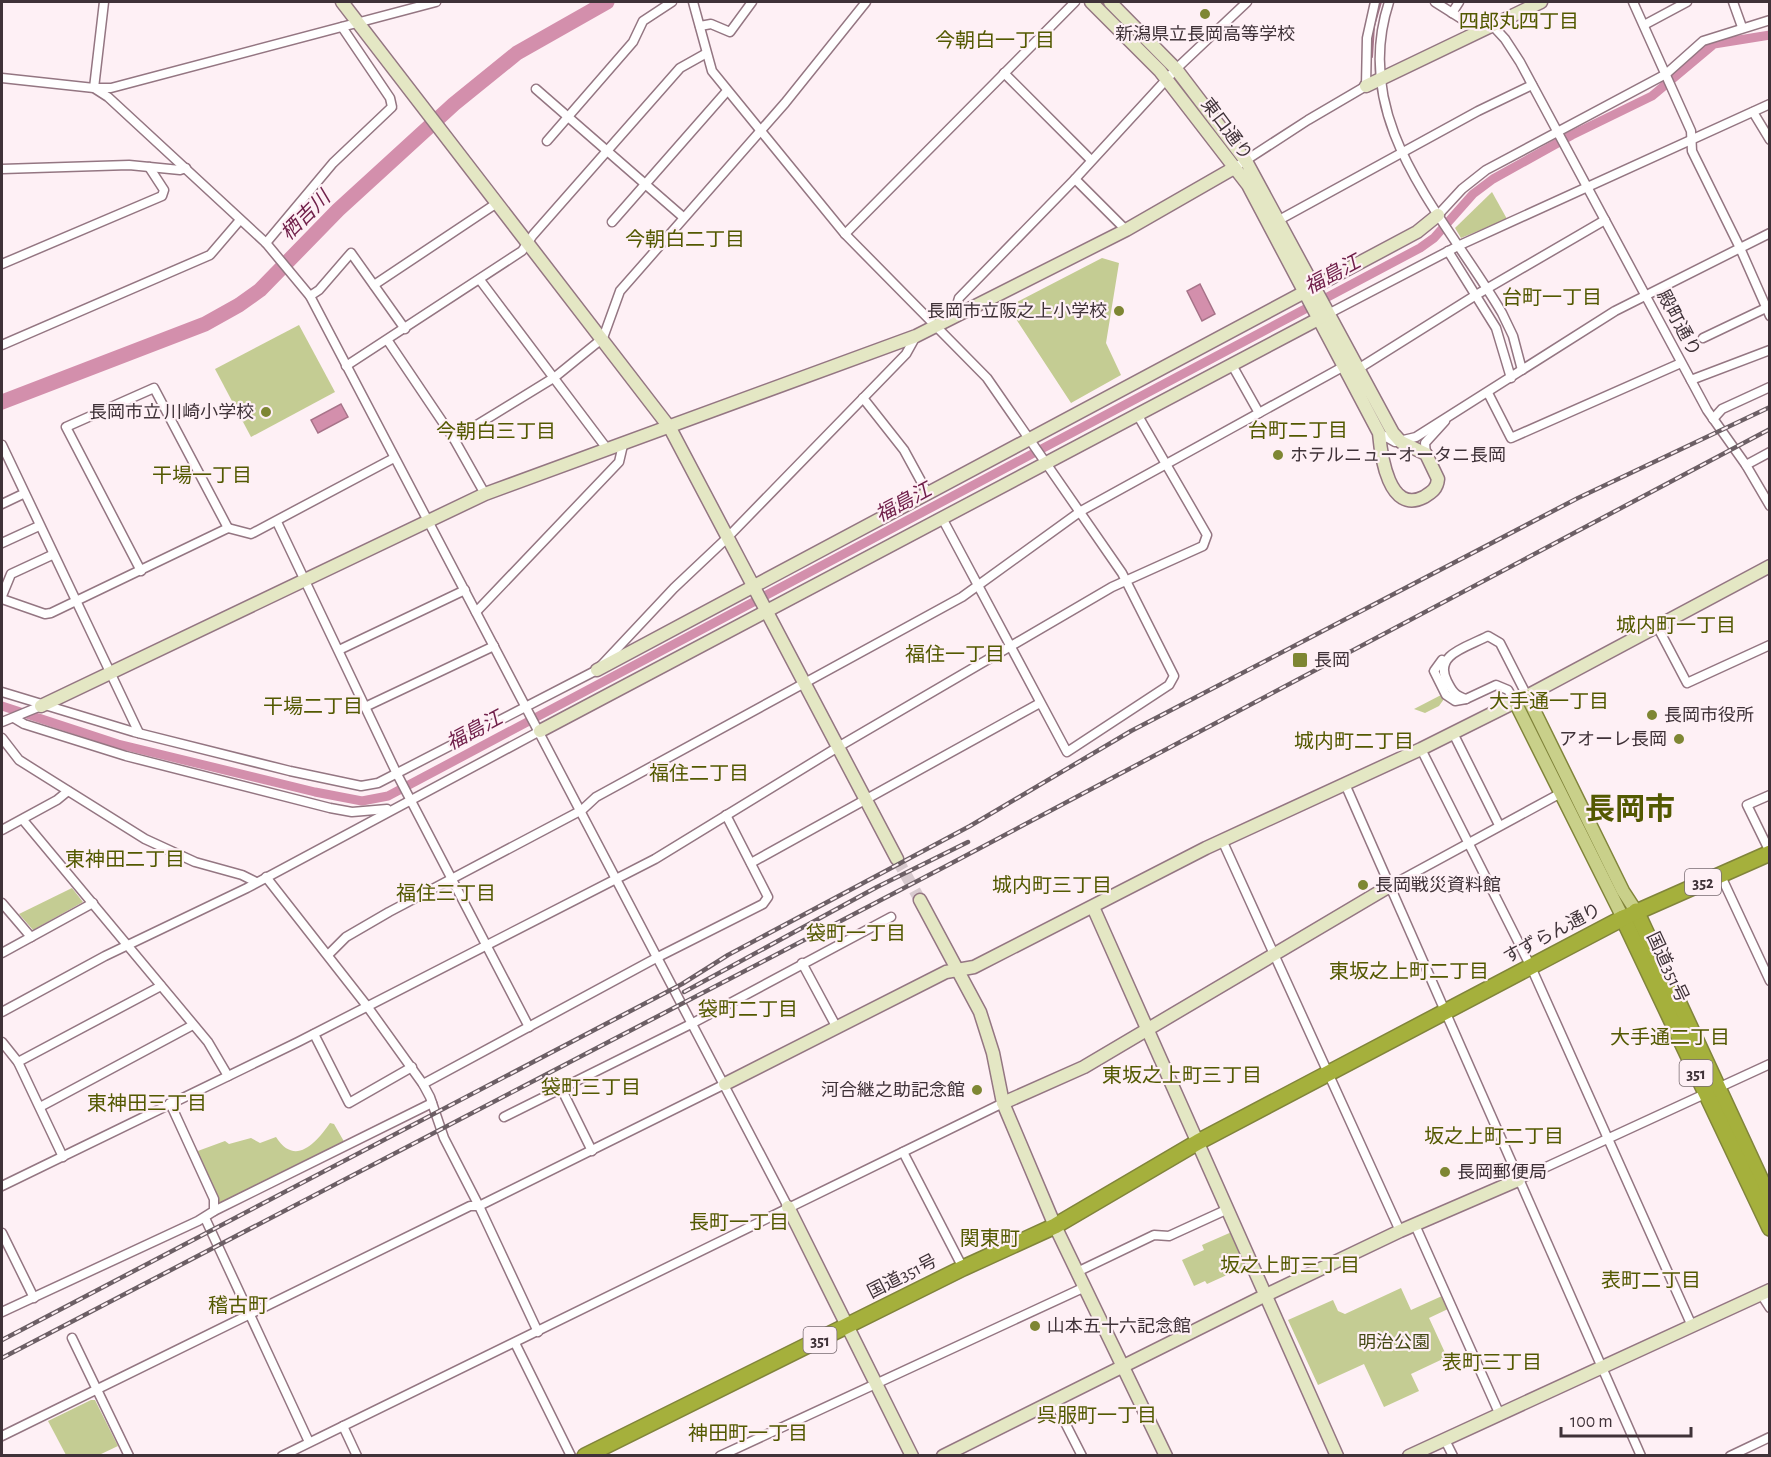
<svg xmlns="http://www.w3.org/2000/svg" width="1771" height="1457" font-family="'Alegreya Sans','Noto Sans JP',sans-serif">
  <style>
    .green { fill: #c4cc93 }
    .water { fill: #d38fac; stroke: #a77389; stroke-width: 1.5 }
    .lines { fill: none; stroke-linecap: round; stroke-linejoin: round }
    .stream { stroke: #a77389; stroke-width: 2 }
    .canal { stroke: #d38fac; stroke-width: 9 }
    .river { stroke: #d38fac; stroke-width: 15 }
    .secondary-tunnel { stroke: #d8cacf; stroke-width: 12; stroke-dasharray: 12 6; stroke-linecap: butt }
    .street-casing { stroke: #947682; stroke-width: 11 }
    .secondary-casing { stroke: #947682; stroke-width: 15 }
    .primary-casing { stroke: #81843b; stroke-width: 15 }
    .highway-casing { stroke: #81843b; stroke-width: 18 }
    .street { stroke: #fff; stroke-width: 8 }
    .secondary { stroke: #e4e7c4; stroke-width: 12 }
    .primary { stroke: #c9d08a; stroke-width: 12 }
    .highway { stroke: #a5b03c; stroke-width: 15 }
    .rail-casing { stroke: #6c5f65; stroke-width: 4.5 }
    .rail { stroke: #fef0f5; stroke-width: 2; stroke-dasharray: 7; stroke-linecap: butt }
    .poi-dot { fill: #7e8633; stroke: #fef0f5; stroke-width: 2 }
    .labels { text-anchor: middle; stroke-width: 4.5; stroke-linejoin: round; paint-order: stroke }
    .shield { fill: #fef0f5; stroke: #786b71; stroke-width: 1.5 }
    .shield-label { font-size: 16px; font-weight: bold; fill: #3f3238 }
    .poi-label { font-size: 18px; fill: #3f3238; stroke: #fef0f5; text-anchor: start }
    .street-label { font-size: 18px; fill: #3f3238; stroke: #fef0f5 }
    .park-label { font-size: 18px; fill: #444916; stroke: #fef0f5 }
    .neighbourhood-label { font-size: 20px; fill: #535901; stroke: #fef0f5 }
    .water-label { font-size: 20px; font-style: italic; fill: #71214b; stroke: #fef0f5 }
    .town-label { font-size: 30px; font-weight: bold; fill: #535901; stroke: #fef0f5 }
  </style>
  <rect width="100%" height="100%" fill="#fef0f5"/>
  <g class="green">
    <path d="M1492 192 1507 219 1461 238 1455 228Z"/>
    <path d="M1102 258 1119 263 1106 343 1121 375 1071 403 1014 316 1017 302Z"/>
    <path d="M299 325 335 392 251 437 215 369Z"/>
    <path d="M1443 694 1444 699 1439 706 1425 713 1414 709Z"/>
    <path d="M72 888 83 902 33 930 19 914Z"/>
    <path d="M330 1123 334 1124 346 1145 220 1204 195 1152 225 1141 229 1144 251 1138 260 1143 276 1137C295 1167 316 1143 330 1123Z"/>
    <path d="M1234 1231 1249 1265 1207 1284 1205 1281 1194 1286 1182 1260 1204 1250 1202 1245Z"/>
    <path d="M1401 1288 1411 1310 1442 1296 1448 1309 1429 1318 1447 1357 1411 1374 1419 1391 1384 1407 1364 1364 1318 1385 1288 1320 1333 1300 1338 1311 1345 1314Z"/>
    <path d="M91 1400H95L118 1446 99 1455H66L48 1421Z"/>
  </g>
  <g class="water">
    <path d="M1200 284 1215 314 1202 321 1187 291Z"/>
    <path d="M341 404 348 417 318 433 311 420Z"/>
  </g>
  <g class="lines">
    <path class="stream" d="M1372 57 1374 26 1381 2"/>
    <path class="canal" d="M2 706 118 744 315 792 362 801 388 796 1420 248 1434 238 1473 194 1493 179 1572 135 1652 96 1714 44 1770 35"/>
    <path class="river" d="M2 402 205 324 239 305 260 290 338 210 454 104 517 53 607 2"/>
    <path class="secondary-tunnel" d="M897 859 920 900"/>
    <g class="street-casing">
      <g id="street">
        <path d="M104 2 94 88H111L436 2"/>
        <path d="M693 2 712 71 845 234 987 378 1122 573 1174 676 1169 685 1067 752 942 518"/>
        <path d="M1389 2C1349 124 1446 217 1502 313L1513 336 1522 370"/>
        <path d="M1435 2 1481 31"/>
        <path d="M1633 2 1691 131 1692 151 1740 248 1770 316"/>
        <path d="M1733 2 1742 27"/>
        <path d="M1452 13 1459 2"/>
        <path d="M1644 25 1687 2"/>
        <path d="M700 26 711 24 730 32 752 2"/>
        <path d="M1493 26 1505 39 1520 62 1707 410 1746 465 1770 506"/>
        <path d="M1004 73 1091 160"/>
        <path d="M2 78 94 88 108 97 266 243 310 296 788 1207"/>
        <path d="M536 89 683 217"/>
        <path d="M1753 112 1770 140"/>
        <path d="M547 141 633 42 643 21 672 2"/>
        <path d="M1234 168 1308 120 1366 86 1367 38 1375 2"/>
        <path d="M2 169 129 165 180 170 186 168"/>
        <path d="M1075 179 1126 230"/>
        <path d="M1438 215 1462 189 1486 170 1666 74 1703 41 1770 20"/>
        <path d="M1279 220 1478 111 1532 85"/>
        <path d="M612 222 727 91"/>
        <path d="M845 234 1075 2"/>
        <path d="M266 243 333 163 392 107 390 98 342 27"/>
        <path d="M1448 251 1496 328 1511 378"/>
        <path d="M2 264 162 196 164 190 149 167"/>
        <path d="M480 280 608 450"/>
        <path d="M374 285 497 203"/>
        <path d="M310 296 319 290 351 253 405 329"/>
        <path d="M1328 314 1460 245 1770 104"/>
        <path d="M958 316 956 308 959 298 1075 179 1176 69 1247 2"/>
        <path d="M1703 338 1766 308"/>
        <path d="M388 341 454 439 485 494"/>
        <path d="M2 345 210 255 240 220"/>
        <path d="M1232 365 1259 413"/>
        <path d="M346 366 522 251 533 235 680 68 705 54"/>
        <path d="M1358 369 1476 295 1605 220"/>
        <path d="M1691 380 1770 350"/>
        <path d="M1488 393 1511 438 1681 363"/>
        <path d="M863 398 904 450 928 494"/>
        <path d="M1713 419 1722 409 1770 387"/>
        <path d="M1379 433 1395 442 1416 437 1615 311 1770 233"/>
        <path d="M454 439 555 377 603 338 620 291 785 103 866 2"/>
        <path d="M2 445 139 733"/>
        <path d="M1426 454 1425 443 1445 421"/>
        <path d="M1746 465 1770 452"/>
        <path d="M2 504 23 494"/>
        <path d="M277 522 397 774 529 1027"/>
        <path d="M2 543 39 526"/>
        <path d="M141 571 66 427 154 388 228 528"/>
        <path d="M2 596 11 574 52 555"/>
        <path d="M2 599 45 614 51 613 228 528 251 534 394 458"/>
        <path d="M476 612 619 462 623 445"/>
        <path d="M1657 626 1687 683 1770 645"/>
        <path d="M339 650 465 590"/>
        <path d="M1442 660 1434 671 1446 695 1455 701 1466 699 1496 685 1508 690 1515 702"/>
        <path d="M2 692 134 732 290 771 361 786 378 783 597 670 674 588 727 538 906 354 916 336"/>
        <path d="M1466 699C1455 696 1452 691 1447 681 1433 654 1468 647 1488 636L1500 643 1527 696"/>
        <path d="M365 707 494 646"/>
        <path d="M14 718 24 724 126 756 330 808 352 812 387 809"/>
        <path d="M2 722 41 706"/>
        <path d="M1453 733 1499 825"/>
        <path d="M2 738 19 760 145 839 195 862 242 875 256 882"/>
        <path d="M1421 749 1531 967 1692 1326"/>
        <path d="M1345 784 1641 1456"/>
        <path d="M1770 795 1747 805 1770 852"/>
        <path d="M23 820 208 1042 228 1076"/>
        <path d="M2 830 57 800 68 791"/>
        <path d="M1222 840 1400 1231"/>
        <path d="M751 863 1040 703"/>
        <path d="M1720 874 1770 981"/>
        <path d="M266 877 367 1006 423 1084 430 1097 444 1138 479 1206 538 1332"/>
        <path d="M1388 887 1561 793"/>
        <path d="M2 903 31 937"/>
        <path d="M2 953 93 903"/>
        <path d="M328 955 346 937 389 912 582 810 596 797 962 597 1081 511 1348 364"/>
        <path d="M802 963 837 1028"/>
        <path d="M2 1012 105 956 247 888 540 731"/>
        <path d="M314 1034 349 1103 412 1067"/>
        <path d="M2 1042 18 1062 63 1157"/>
        <path d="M18 1062 161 986"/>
        <path d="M423 1084 658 957 763 904 768 897 726 815"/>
        <path d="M561 1088 592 1151"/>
        <path d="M40 1107 193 1025"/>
        <path d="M504 1117 693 1023 891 917"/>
        <path d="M903 1152 963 1268"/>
        <path d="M1518 1180 1770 1064"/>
        <path d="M2 1186 298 1042 655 859 838 747 1112 587 1203 546 1207 535 1137 414"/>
        <path d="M214 1211 432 1103"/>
        <path d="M205 1218 309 1442"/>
        <path d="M1415 1225 1500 1415"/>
        <path d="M2 1233 34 1298"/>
        <path d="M1077 1272 1154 1235 1169 1236 1228 1209"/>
        <path d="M1761 1294 1770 1308"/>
        <path d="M2 1312 198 1221 214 1211V1199L170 1103"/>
        <path d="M72 1338 129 1456"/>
        <path d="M515 1343 571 1456"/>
        <path d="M1054 1401 1082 1456"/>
        <path d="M343 1426 357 1456"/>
        <path d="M2 1436 470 1206H479L725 1084"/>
        <path d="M1445 1440 1453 1456"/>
        <path d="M282 1456 1003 1103"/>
        <path d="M720 1456 1085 1287"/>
        <path d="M1730 1456 1770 1437"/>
      </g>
    </g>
    <g class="secondary-casing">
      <g id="secondary">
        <path d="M342 2 670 428 897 859"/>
        <path d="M1091 2 1160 71 1248 185 1379 433C1381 456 1389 515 1424 497 1432 492 1437 489 1438 479L1426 454 1401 442 1393 433 1246 161 1176 69 1110 2"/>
        <path d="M1366 86 1541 2"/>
        <path d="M597 670 1417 232 1438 215"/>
        <path d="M41 706 485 494 916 336 1126 230 1234 168"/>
        <path d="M540 731 1324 316"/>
        <path d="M920 900 980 1012 993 1053 1003 1103 1055 1226 1166 1456"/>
        <path d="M1093 907 1337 1456"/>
        <path d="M725 1084 946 972 974 967 1206 848 1421 749 1527 696 1770 566"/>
        <path d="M1003 1103 1084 1067 1388 887"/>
        <path d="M788 1207 912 1456"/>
        <path d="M943 1456 1266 1295 1400 1231 1518 1180"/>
        <path d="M1409 1456 1770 1290"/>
      </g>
    </g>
    <g class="primary-casing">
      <g id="primary">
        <path d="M1527 696 1623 891 1636 911"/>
        <path d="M1515 702 1623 918"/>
      </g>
    </g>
    <g class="highway-casing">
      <g id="highway">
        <path d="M1636 911 1770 1200"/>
        <path d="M1623 918 1770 1228"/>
        <path d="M585 1456 963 1268 1055 1226 1198 1142 1623 918 1770 853"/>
      </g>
    </g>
    <use href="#street" class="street"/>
    <use href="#secondary" class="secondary"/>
    <use href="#primary" class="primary"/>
    <use href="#highway" class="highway"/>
    <g class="rail-casing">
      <g id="rail">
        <path d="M684 992 877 887 968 842"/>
        <path d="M2 1340 682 984 728 955 970 826 1131 731 1578 498 1770 407"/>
        <path d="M2 1358 950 864 1770 429"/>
      </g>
    </g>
    <use href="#rail" class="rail"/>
  </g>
  <g class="poi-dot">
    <circle cx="1205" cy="14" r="6"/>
    <circle cx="1119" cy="311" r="6"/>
    <circle cx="266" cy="412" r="6"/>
    <circle cx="1278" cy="455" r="6"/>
    <rect x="1292" y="652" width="16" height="16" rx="3"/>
    <circle cx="1652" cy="715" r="6"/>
    <circle cx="1679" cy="739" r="6"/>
    <circle cx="1363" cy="885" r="6"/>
    <circle cx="977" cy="1090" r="6"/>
    <circle cx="1445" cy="1172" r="6"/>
    <circle cx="1035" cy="1326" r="6"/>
  </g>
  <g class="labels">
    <g class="shield">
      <rect x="1685" y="869" width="36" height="26" rx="4.5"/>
      <rect x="1679.5" y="1060" width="33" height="26" rx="4.5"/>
      <rect x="803.5" y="1327" width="33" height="26" rx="4.5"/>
    </g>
    <g class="shield-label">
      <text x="1703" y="888">352</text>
      <text x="1696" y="1079">351</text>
      <text x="820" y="1346">351</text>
    </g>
    <g class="poi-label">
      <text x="1205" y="40" text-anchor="middle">新潟県立長岡高等学校</text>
      <text x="1107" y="317" text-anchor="end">長岡市立阪之上小学校</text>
      <text x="254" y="418" text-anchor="end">長岡市立 川崎小学校</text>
      <text x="1290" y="461">ホテルニューオータニ長岡</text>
      <text x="1314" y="666">長岡</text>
      <text x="1664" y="721">長岡市役所</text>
      <text x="1667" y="745" text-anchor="end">アオーレ長岡</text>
      <text x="1375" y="891">長岡戦災資料館</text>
      <text x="965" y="1096" text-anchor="end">河合継之助記念館</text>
      <text x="1457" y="1178">長岡郵便局</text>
      <text x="1047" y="1332">山本五十六記念館</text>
    </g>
    <g class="street-label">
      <text transform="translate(1227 129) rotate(53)" y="6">東口通り</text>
      <text transform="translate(1679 323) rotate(62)" y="6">殿町通り</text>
      <text transform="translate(1552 933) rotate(-28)" y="6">すずらん通り</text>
      <text transform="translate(1668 967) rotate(65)" y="6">国道351号</text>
      <text transform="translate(902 1276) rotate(-27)" y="6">国道351号</text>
    </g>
    <g class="park-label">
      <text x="1394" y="1348">明治公園</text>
    </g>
    <g class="neighbourhood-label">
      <text x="1519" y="28">四郎丸四丁目</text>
      <text x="995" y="47">今朝白一丁目</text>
      <text x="685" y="246">今朝白二丁目</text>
      <text x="1552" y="304">台町一丁目</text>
      <text x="1298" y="437">台町二丁目</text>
      <text x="496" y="438">今朝白三丁目</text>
      <text x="202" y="482">干場一丁目</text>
      <text x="1676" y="632">城内町一丁目</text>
      <text x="955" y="661">福住一丁目</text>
      <text x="1549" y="708">大手通一丁目</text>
      <text x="313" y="713">干場二丁目</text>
      <text x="1354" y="748">城内町二丁目</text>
      <text x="699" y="780">福住二丁目</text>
      <text x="125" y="866">東神田二丁目</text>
      <text x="1052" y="892">城内町三丁目</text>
      <text x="446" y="900">福住三丁目</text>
      <text x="856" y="940">袋町一丁目</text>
      <text x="1409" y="978">東坂之上町二丁目</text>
      <text x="748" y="1016">袋町二丁目</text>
      <text x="1670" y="1044">大手通二丁目</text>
      <text x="1182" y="1082">東坂之上町三丁目</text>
      <text x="591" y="1094">袋町三丁目</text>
      <text x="147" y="1110">東神田三丁目</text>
      <text x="1494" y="1143">坂之上町二丁目</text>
      <text x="739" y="1229">長町一丁目</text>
      <text x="990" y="1245">関東町</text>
      <text x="1290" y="1272">坂之上町三丁目</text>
      <text x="1651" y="1287">表町二丁目</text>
      <text x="238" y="1312">稽古町</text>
      <text x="1492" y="1369">表町三丁目</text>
      <text x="1097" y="1422">呉服町一丁目</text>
      <text x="748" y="1440">神田町一丁目</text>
    </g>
    <g class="water-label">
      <text transform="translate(305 215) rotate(-45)" y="7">栖吉川</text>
      <text transform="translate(1332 274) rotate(-28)" y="7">福島江</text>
      <text transform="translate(903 502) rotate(-28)" y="7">福島江</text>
      <text transform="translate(474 730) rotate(-28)" y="7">福島江</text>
    </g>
    <g class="town-label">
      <text x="1630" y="819">長岡市</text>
    </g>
  </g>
  <rect width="1771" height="1457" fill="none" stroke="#3f3238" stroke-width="6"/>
  <path d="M1561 1427v9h130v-9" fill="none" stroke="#3f3238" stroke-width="3"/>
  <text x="1570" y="1427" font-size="18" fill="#3f3238" stroke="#fef0f5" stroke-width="4.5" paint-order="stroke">100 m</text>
</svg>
